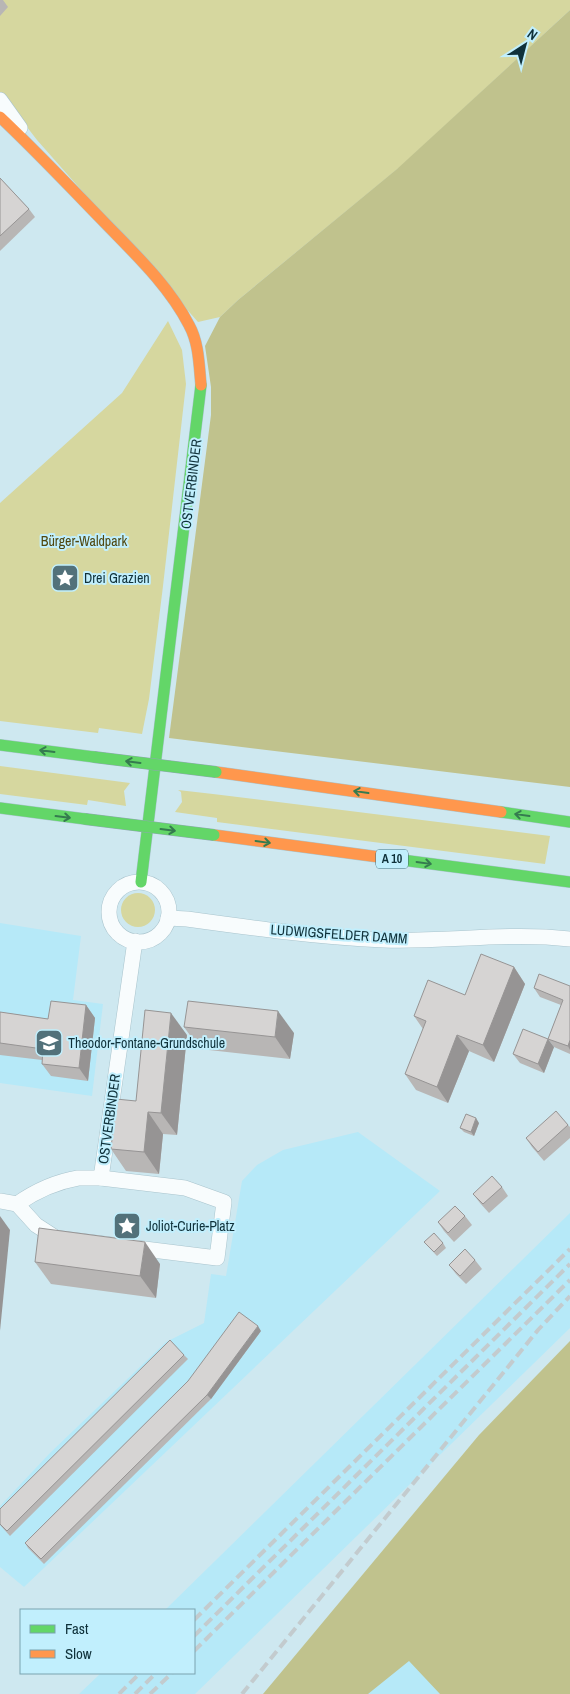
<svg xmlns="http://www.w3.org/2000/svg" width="570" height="1694" font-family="'Archivo Narrow',sans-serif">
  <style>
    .built { fill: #b6e9f8 }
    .green { fill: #d6d79f }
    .forest { fill: #c0c28d }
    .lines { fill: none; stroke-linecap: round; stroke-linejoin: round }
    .street-casing { stroke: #a9c4cd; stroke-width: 16 }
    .fast-casing { stroke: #a9c4cd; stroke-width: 12 }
    .slow-casing { stroke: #a9c4cd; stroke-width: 12 }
    .street { stroke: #f8fcfd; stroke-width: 15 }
    .fast { stroke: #63d668; stroke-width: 11 }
    .slow { stroke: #ff974d; stroke-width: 11 }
    .rail { stroke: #c3cbce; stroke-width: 4; stroke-dasharray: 10 5; stroke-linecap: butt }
    .fast-bridge-casing { stroke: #8da8b0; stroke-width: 12; stroke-linecap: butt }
    .fast-bridge { stroke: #63d668; stroke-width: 11 }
    .wall { fill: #b8b6b5 }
    .shaded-wall { fill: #969494 }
    .building { fill: #d6d4d3; stroke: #969494 }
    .oneway { stroke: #357b4f }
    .labels { text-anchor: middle; stroke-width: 4; stroke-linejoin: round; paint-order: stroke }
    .shield { fill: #c1effd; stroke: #446a74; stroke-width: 1 }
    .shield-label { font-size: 12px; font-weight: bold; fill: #0f313a }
    .street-label { font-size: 14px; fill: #0f313a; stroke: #c1effd }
    .park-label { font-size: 14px; fill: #50470f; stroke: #c1effd }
    .poi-label { font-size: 14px; fill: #0f313a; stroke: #c1effd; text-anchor: start }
  </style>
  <rect width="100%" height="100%" fill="#cee8f0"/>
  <g class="built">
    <path d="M0 923 81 936 73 1000 103 1004 92 1096 0 1083Z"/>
    <path d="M358 1132 440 1191 24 1587 0 1567V1506L50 1453 166 1342 204 1323 211 1274 226 1276 242 1181 257 1165 283 1150Z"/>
    <path d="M570 1213V1328L195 1694H79L101 1673H194V1610H165Z"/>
    <path d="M410 1643 467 1694H359Z"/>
  </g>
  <g class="green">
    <path d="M0 0H570V10L401 166 238 300 220 317 198 322 37 140 0 92Z"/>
    <path d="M168 321 182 350 186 384 163 586 149 699 142 734 99 728 98 733 0 721V503L122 393Z"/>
    <path d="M0 766 130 783 124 791 126 806 88 800 87 805 0 794Z"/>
    <path d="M178 790 213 794 550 836 545 864 217 822V818L175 812 182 802 181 792Z"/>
    <circle cx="138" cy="910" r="17"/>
  </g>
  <g class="forest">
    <path d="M570 10V787L169 738 211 415V387L205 346 220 317 238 300 397 169Z"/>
    <path d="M570 1341V1694H440L409 1661 368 1694H263L479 1435Z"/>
  </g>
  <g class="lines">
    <g class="street-casing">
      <g id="street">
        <path d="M0 100 20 128"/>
        <circle cx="139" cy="912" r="30"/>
        <path d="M168 918 187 919C252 928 318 937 384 940 446 942 508 932 570 939"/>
        <path d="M78 1178H101L185 1188 224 1202 217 1258 56 1238 36 1225 17 1204C37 1190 55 1182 78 1178Z"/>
        <path d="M101 1178 135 941"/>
        <path d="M0 1201 17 1204"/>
      </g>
    </g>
    <g class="fast-casing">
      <g id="fast">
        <path d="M0 745 94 757"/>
        <path d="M0 808 85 819"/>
        <path d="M501 812 570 822"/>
        <path d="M379 857 570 882"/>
        <path d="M141 882 201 385"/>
      </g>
    </g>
    <g class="slow-casing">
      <g id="slow">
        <path d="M0 117C36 151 70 187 105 223 135 254 169 286 189 325 199 343 199 365 201 385"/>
        <path d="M216 772 501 812"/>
        <path d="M214 835 379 857"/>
      </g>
    </g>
    <use href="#street" class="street"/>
    <use href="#fast" class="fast"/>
    <use href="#slow" class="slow"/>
    <g class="rail">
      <path d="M194 1620 570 1249"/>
      <path d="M194 1636 570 1264"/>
      <path d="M194 1651 570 1280"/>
      <path d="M119 1694 140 1673"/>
      <path d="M135 1694 156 1673"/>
      <path d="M150 1694 172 1673"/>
      <path d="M242 1694 538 1330 570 1296"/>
    </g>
    <g class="fast-bridge-casing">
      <g id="fast-bridge">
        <path d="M94 757 216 772"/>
        <path d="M85 819 214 835"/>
      </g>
    </g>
    <use href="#fast-bridge" class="fast-bridge"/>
  </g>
  <g class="wall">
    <path d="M0 0H3L8 7 0 16Z"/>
    <path d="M0 178 29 209 35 217 0 251Z"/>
    <path d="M514 967 525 984 494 1062 469 1051 448 1103 416 1090 405 1074 423 1029 414 1016 465 995Z"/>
    <path d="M570 986V1054L554 1047 548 1039 561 1005 540 997 534 988Z"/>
    <path d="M86 1005 95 1018 88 1081 51 1076 42 1064V1060L0 1055V1012L48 1019Z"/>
    <path d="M184 1027 294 1033 290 1059 200 1049Z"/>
    <path d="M187 1035 177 1135 163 1134 159 1174 126 1171 111 1149 136 1101Z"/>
    <path d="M554 1047 544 1073 520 1063 513 1054Z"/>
    <path d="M479 1123 474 1136 464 1132 460 1128Z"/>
    <path d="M568 1125 570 1127V1138L544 1161 532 1147 526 1138Z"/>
    <path d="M502 1187 508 1196 489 1213 480 1203 473 1194Z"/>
    <path d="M465 1216 472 1225 454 1242 444 1231 438 1222Z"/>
    <path d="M424 1242 443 1243 446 1248 437 1256Z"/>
    <path d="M475 1260 482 1269 466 1284 456 1274 449 1265Z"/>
    <path d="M35 1262 160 1264 156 1298 51 1284Z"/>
    <path d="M261 1331 211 1399 44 1564 28 1548 25 1543 188 1381Z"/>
    <path d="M184 1355 188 1359 10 1536 0 1525V1509Z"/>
  </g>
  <g class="shaded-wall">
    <path d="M514 967 525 984 494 1062 483 1045Z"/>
    <path d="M86 1005 95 1018 88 1081 79 1068Z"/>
    <path d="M278 1011 294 1033 290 1059 275 1037Z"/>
    <path d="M171 1013 187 1035 177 1135 161 1113Z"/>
    <path d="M457 1035 469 1051 448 1103 437 1087Z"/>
    <path d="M548 1039 554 1047 544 1073 538 1064Z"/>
    <path d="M570 1040V1050L568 1046Z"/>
    <path d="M148 1112 163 1134 159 1174 144 1152Z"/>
    <path d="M476 1118 479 1123 474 1136 471 1132Z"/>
    <path d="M0 1216 10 1230 0 1331Z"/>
    <path d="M145 1242 160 1264 156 1298 140 1276Z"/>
    <path d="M258 1326 261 1331 211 1399 207 1395Z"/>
  </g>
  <g class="building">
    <path d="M0 178 29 209 0 236Z"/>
    <path d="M481 954 514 967 483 1045 457 1035 437 1087 405 1074 426 1021 414 1016 428 980 465 995Z"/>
    <path d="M539 974 570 986V1040L568 1046 548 1039 563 1000 534 988Z"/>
    <path d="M51 1001 86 1005 79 1068 42 1064 43 1049 0 1043V1012L48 1019Z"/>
    <path d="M188 1001 278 1011 275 1037 184 1027Z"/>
    <path d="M145 1010 171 1013 161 1113 148 1112 144 1152 111 1149 116 1099 136 1101Z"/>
    <path d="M523 1029 548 1039 538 1064 513 1054Z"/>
    <path d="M556 1111 568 1125 538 1152 526 1138Z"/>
    <path d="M466 1114 476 1118 471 1132 460 1128Z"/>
    <path d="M492 1176 502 1187 483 1204 473 1194Z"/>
    <path d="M455 1206 465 1216 448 1233 438 1222Z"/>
    <path d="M39 1228 145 1242 140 1276 35 1262Z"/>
    <path d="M434 1233 443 1243 434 1252 424 1242Z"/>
    <path d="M465 1249 475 1260 460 1276 449 1265Z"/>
    <path d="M239 1312 258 1326 207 1395 41 1559 25 1543 188 1381Z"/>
    <path d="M170 1340 184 1355 7 1531 0 1524V1509Z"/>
  </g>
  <defs><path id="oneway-shaft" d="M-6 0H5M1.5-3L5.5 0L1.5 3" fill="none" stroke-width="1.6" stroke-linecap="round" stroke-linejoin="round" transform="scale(1.25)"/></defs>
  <g class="oneway">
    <use href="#oneway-shaft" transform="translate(47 751) rotate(-173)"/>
    <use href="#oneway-shaft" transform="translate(133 762) rotate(-173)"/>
    <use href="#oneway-shaft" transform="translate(361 792) rotate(-172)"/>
    <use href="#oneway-shaft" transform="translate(522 815) rotate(-172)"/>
    <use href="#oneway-shaft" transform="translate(63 817) rotate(7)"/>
    <use href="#oneway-shaft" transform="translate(168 830) rotate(7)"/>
    <use href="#oneway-shaft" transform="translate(263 842) rotate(8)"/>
    <use href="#oneway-shaft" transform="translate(424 863) rotate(8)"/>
  </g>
  <defs>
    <g id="sight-square" transform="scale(1.4375)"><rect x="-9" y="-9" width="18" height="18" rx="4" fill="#52717a" stroke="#c1effd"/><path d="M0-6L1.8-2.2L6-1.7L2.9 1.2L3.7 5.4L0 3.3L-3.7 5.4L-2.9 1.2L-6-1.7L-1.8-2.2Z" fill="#fff"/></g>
    <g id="school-square" transform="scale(1.4375)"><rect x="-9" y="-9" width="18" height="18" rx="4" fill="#52717a" stroke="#c1effd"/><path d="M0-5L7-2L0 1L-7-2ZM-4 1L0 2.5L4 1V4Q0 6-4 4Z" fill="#fff"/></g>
  </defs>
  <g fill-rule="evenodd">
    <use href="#sight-square" x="65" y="578"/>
    <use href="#school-square" x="49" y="1043"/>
    <use href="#sight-square" x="127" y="1226"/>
  </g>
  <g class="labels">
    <rect class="shield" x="376" y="849.5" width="32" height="19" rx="4"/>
    <g class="shield-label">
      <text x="392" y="863">A 10</text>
    </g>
    <g class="street-label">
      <text transform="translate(191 484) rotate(-83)" y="5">OSTVERBINDER</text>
      <text transform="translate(339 934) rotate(4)" y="5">LUDWIGSFELDER DAMM</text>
      <text transform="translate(109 1119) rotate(-82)" y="5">OSTVERBINDER</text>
    </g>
    <g class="park-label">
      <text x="84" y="546">Bürger-Waldpark</text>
    </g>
    <g class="poi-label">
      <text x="84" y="583">Drei Grazien</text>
      <text x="68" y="1048">Theodor-Fontane-Grundschule</text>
      <text x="146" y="1231">Joliot-Curie-Platz</text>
    </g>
  </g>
  <rect x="20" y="1609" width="175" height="65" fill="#c1effd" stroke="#7aa3af"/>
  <rect x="30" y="1625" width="25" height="8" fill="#63d668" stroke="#7aa3af"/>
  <text x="65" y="1634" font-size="15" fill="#0f313a">Fast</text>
  <rect x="30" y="1650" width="25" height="8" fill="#ff974d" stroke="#7aa3af"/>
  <text x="65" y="1659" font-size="15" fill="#0f313a">Slow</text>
  <g transform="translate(525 45) rotate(36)" stroke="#c1effd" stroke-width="4" paint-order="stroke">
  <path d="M0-4L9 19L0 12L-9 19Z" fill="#0f313a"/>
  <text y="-8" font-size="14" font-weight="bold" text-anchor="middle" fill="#0f313a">N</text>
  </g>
</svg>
